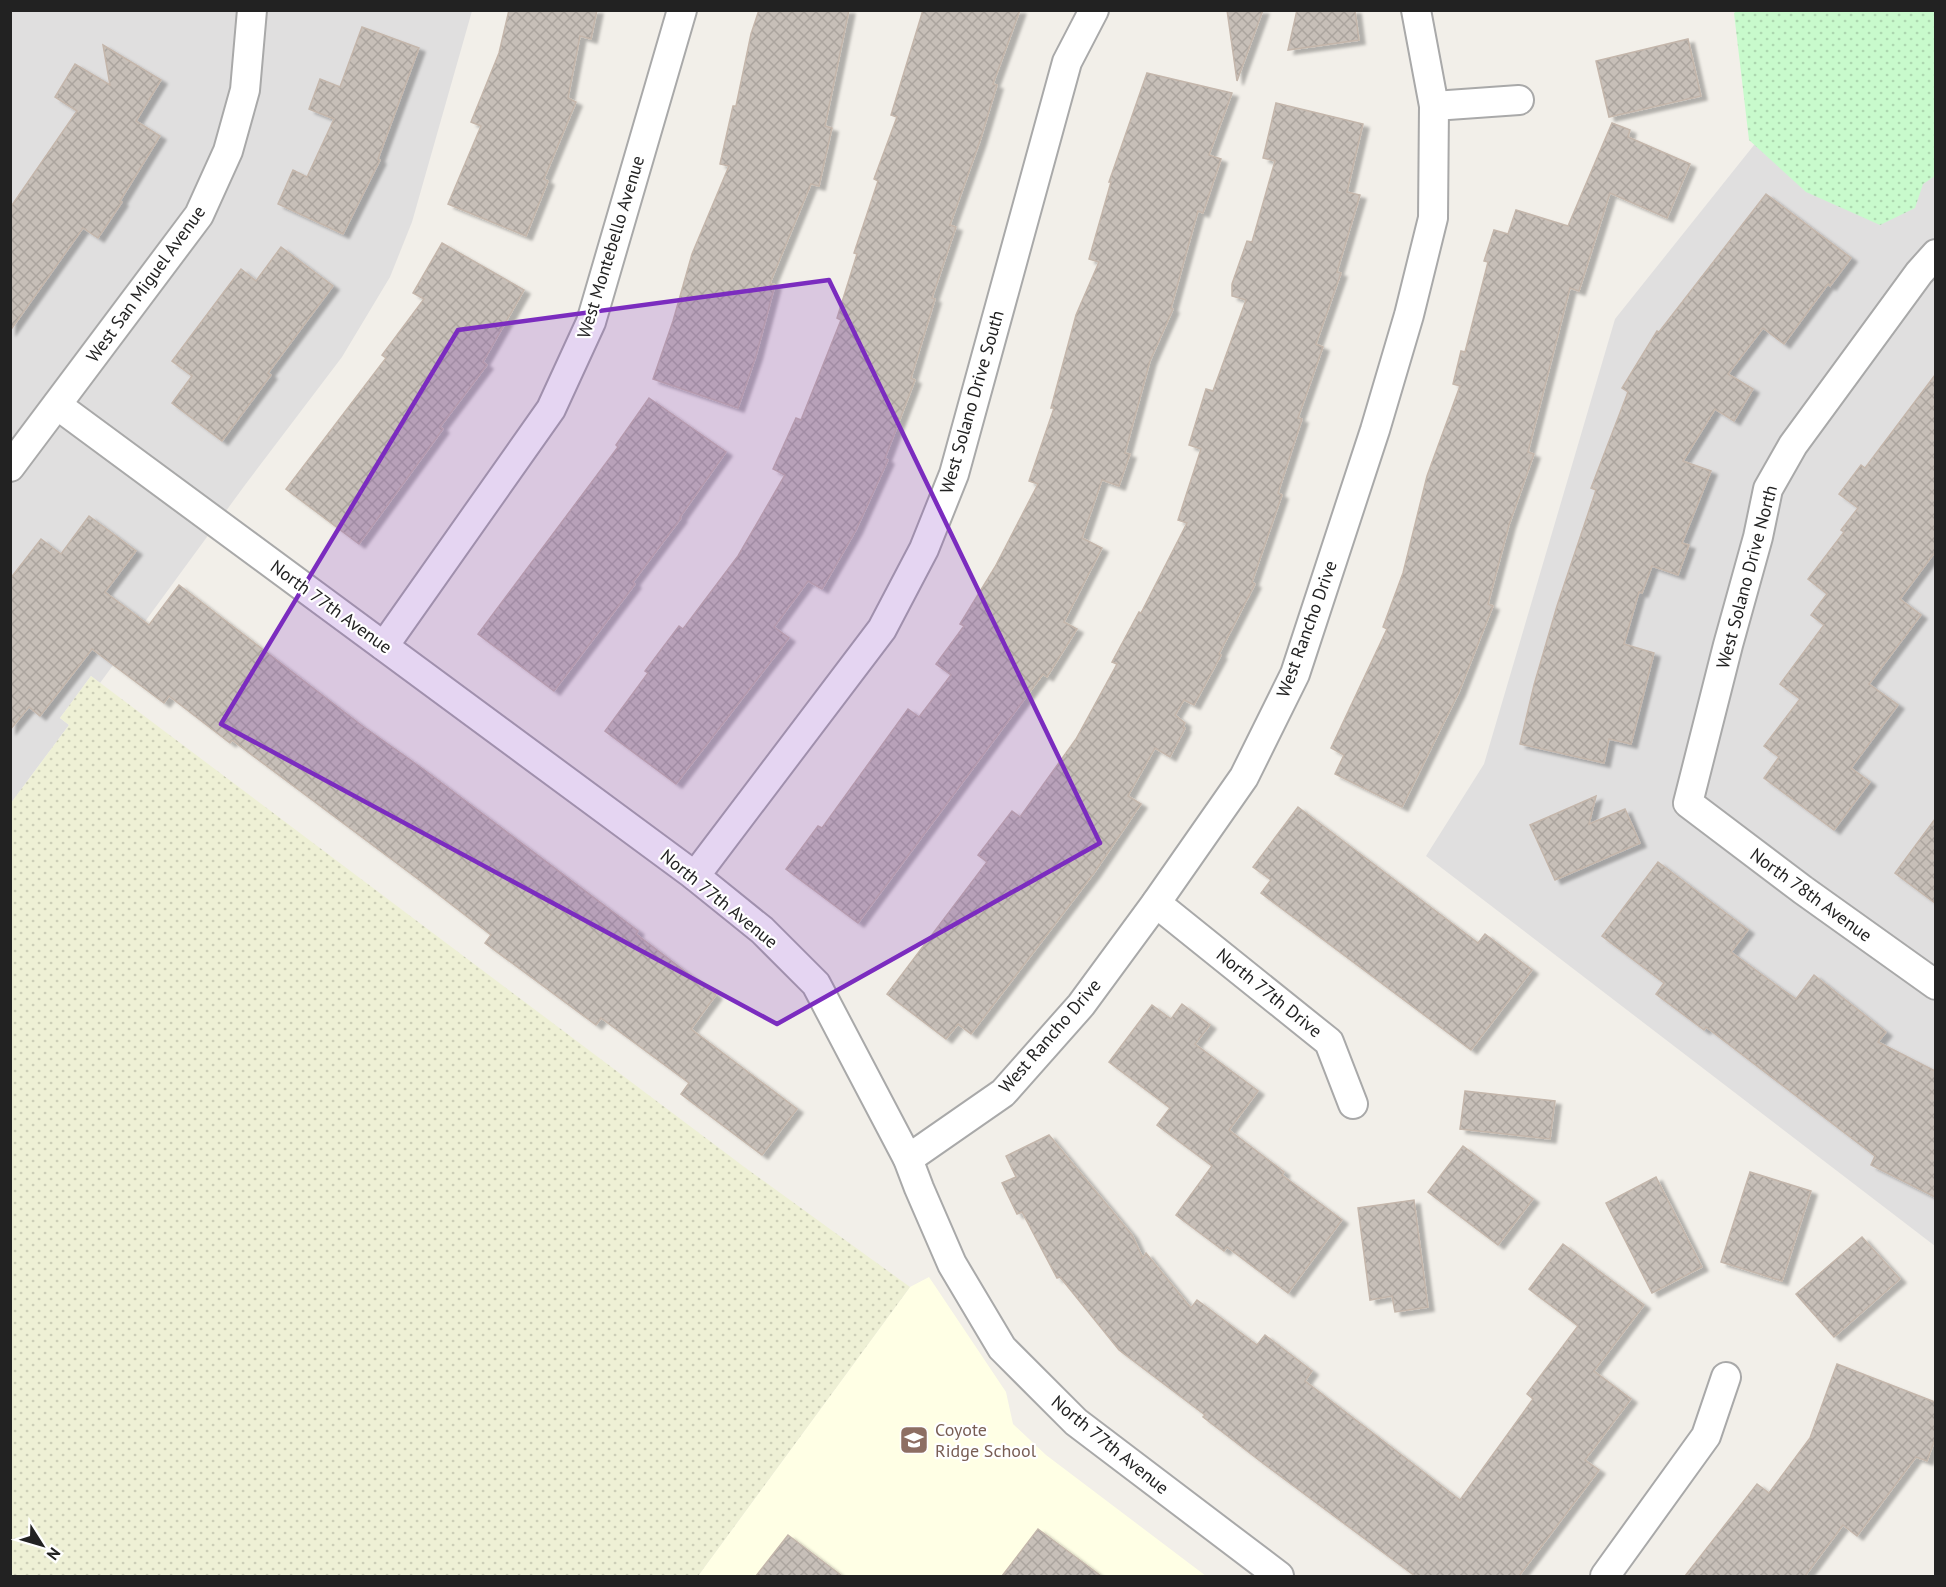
<svg xmlns="http://www.w3.org/2000/svg" width="1946" height="1587" font-family="'PT Sans',sans-serif">
  <style>
    .residential { fill: #e0dfdf }
    .education { fill: #ffffe5 }
    .farmland { fill: url(#farmland-dots) }
    .park { fill: url(#park-dots) }
    .building { fill: url(#building-cross-hatch); stroke: #c4b6ab; stroke-width: 1.5; filter: url(#shadow) }
    .lines { fill: none; stroke-linecap: round; stroke-linejoin: round }
    .minor-casing { stroke: #a9a9a9; stroke-width: 32 }
    .minor { stroke: #fff; stroke-width: 28 }
    .marked { fill: #7b2cbf; fill-opacity: 0.2; stroke: #7b2cbf; stroke-width: 4.5; stroke-linejoin: round }
    .labels { text-anchor: middle; stroke-width: 4.5; stroke-linejoin: round; paint-order: stroke }
    .street-label { font-size: 18px; fill: #222; stroke: #fff }
    .education-label { font-size: 18px; fill: #785e54; stroke: #fff; text-anchor: start }
  </style>
  <defs>
    <pattern id="farmland-dots" width="8" height="8" patternUnits="userSpaceOnUse" patternTransform="scale(1.5)"><rect width="8" height="8" fill="#eef0d5"/><path d="M2 2h.1M6 6h.1" fill="none" stroke="#ccceb7" stroke-width="1.8" stroke-linecap="round"/></pattern>
    <pattern id="park-dots" width="8" height="8" patternUnits="userSpaceOnUse" patternTransform="scale(1.5)"><rect width="8" height="8" fill="#c8facc"/><path d="M2 2h.1M6 6h.1" fill="none" stroke="#acd6af" stroke-width="1.8" stroke-linecap="round"/></pattern>
    <pattern id="building-cross-hatch" width="8" height="8" patternUnits="userSpaceOnUse" patternTransform="scale(1.5)"><rect width="8" height="8" fill="#c7bfb8"/><path d="M0 0l8 8M0 8l8-8" fill="none" stroke="#aba49e"/></pattern>
    <filter id="shadow"><feDropShadow dx="6" dy="4" stdDeviation="1.5" flood-color="#0004"/></filter>
  </defs>
  <rect width="100%" height="100%" fill="#f2efe9"/>
  <g class="residential">
    <path d="M11 11H472L412 222 390 277 342 357 245 485 100 683 91 676 60 718 69 725 11 803Z"/>
    <path d="M1861 11H1935V1246L1426 856 1484 764 1615 319Z"/>
  </g>
  <path class="education" d="M929 1277 1006 1392 1013 1424 1046 1455 1206 1576H698L910 1287Z"/>
  <path class="farmland" d="M91 676 747 1169 910 1287 698 1576H11V803L69 725 60 718Z"/>
  <path class="park" d="M1737 11H1935V176L1923 184 1915 208 1880 225 1806 192 1749 140 1734 13Z"/>
  <g class="building">
    <path d="M509 10H597L591 39 580 36 568 98 576 102 544 179 548 181 526 236 448 204 481 126 471 122 499 53Z"/>
    <path d="M759 10H849L825 126 832 128 819 186 811 184 770 283 775 285 756 356 738 408 653 379 673 321 692 254 729 166 720 164 733 106H736L751 34Z"/>
    <path d="M923 10H1020L993 84 997 85 980 141 950 225 956 227 932 298 935 299 911 378 915 380 885 458 888 460 856 530 822 589 808 581 774 627 789 638 676 784 605 731 648 673 645 671 679 626 683 629 738 556 785 475 773 469 796 418 801 420 841 320 837 318 857 254 854 253 878 181 874 179 897 117 891 115Z"/>
    <path d="M1227 10H1263L1237 81Z"/>
    <path d="M1297 10H1355L1359 40 1288 50Z"/>
    <path d="M362 27 419 48 378 159 380 160 343 234 278 204 293 170 307 177 334 119 309 109 320 79 340 87Z"/>
    <path d="M1688 39 1701 96 1609 117 1596 61Z"/>
    <path d="M103 45 161 80 136 121 160 136 120 201 122 202 98 238 83 228 10 331V208L77 111 55 97 75 64 110 85Z"/>
    <path d="M1147 73 1232 93 1209 155 1221 159 1203 213 1198 211 1171 308 1173 309 1150 361 1125 453 1130 454 1119 486 1102 480 1082 538 1102 548 1064 622 1077 629 1047 677 1043 674 858 923 786 869 818 826 822 828 908 709 919 717 951 675 936 664 964 626 960 624 995 567 1038 484 1029 481 1054 408H1051L1076 315 1099 262 1089 259 1111 182H1109Z"/>
    <path d="M1276 103 1363 124 1347 192 1360 195 1337 272 1341 273 1316 344 1323 347 1298 418 1302 419 1278 493 1282 495 1252 582 1255 584 1219 654 1221 655 1194 705 1184 700 1175 715 1185 723 1183 727 1185 728 1170 757 1155 748 1128 796 1141 804 1094 873 971 1034 958 1024 946 1039 887 994 987 862 978 855 1012 811 1020 817 1076 739 1117 664 1112 662 1139 612 1141 613 1187 523 1178 520 1201 449 1189 445 1206 389 1213 391 1246 300 1232 296V284L1247 241 1252 242 1275 161 1263 158Z"/>
    <path d="M1612 123 1630 130 1628 137 1690 164 1667 218 1610 193 1579 291 1570 288 1528 452 1534 454 1509 525 1488 604 1493 606 1459 692 1402 807 1335 774 1344 755 1331 748 1387 629 1383 627 1403 573 1427 476 1460 386 1453 384 1461 351 1465 352 1488 262 1484 261 1494 230 1508 234 1516 210 1568 226Z"/>
    <path d="M1766 194 1851 258 1830 286 1828 284 1784 344 1763 328 1728 374 1753 389 1734 421 1715 409 1683 461 1711 471 1682 543 1689 545 1678 575 1652 566 1642 593 1639 592 1624 644 1654 653 1631 744 1609 739 1604 763 1520 744 1534 685 1557 606 1596 490 1591 488 1628 392 1622 388 1657 331 1659 332Z"/>
    <path d="M442 243 524 290 483 362 487 365 440 427 443 429 359 544 286 489 386 358 382 355 424 299 413 293Z"/>
    <path d="M281 247 333 286 268 373 271 375 222 441 172 403 192 376 172 361 241 269 256 281Z"/>
    <path d="M1935 375V552L1900 599 1921 615 1869 684 1898 705 1851 768 1870 782 1834 830 1764 778 1779 757 1764 746 1800 699 1780 684 1824 625 1811 615 1827 594 1808 579 1844 532 1841 530 1858 508 1839 494 1861 465 1865 468Z"/>
    <path d="M649 398 726 452 680 517 681 518 633 582 635 584 554 691 478 634 618 447 616 445Z"/>
    <path d="M89 516 136 551 105 592 149 625 179 585 361 725 423 769 638 931 636 934 716 995 691 1029 797 1109 762 1155 681 1094 689 1083 601 1018 596 1025 485 943 491 935 430 888 232 740 230 743 169 696 164 703 92 649 40 716 29 707 10 730V579L41 539 61 554Z"/>
    <path d="M1596 796 1589 824 1625 809 1640 843 1555 880 1530 825Z"/>
    <path d="M1298 807 1478 943 1485 934 1532 970 1471 1050 1261 893 1271 880 1253 867Z"/>
    <path d="M1935 819V903L1895 873Z"/>
    <path d="M1658 862 1748 930 1731 952 1776 985 1796 999 1814 975 1886 1032 1878 1042 1935 1071V1197L1871 1165 1875 1156 1706 1027 1704 1030 1656 994 1664 983 1602 936Z"/>
    <path d="M1182 1004 1210 1025 1195 1044 1258 1091 1229 1130 1284 1172 1282 1175 1342 1220 1288 1293 1227 1247 1224 1251 1176 1215 1212 1166 1157 1125 1170 1108 1109 1062 1152 1005 1171 1019Z"/>
    <path d="M1465 1091 1555 1101 1550 1139 1460 1129Z"/>
    <path d="M1049 1135 1132 1235 1143 1258 1146 1253 1191 1308 1197 1300 1257 1345 1265 1335 1312 1371 1305 1381 1460 1500 1533 1399 1527 1394 1578 1326 1529 1289 1563 1244 1644 1305 1594 1371 1631 1399 1585 1460 1599 1470 1519 1576H1415L1264 1464 1203 1417 1205 1415 1119 1350 1060 1277 1057 1278 1022 1212 1017 1214 1002 1183 1016 1177 1006 1156Z"/>
    <path d="M1463 1146 1533 1199 1498 1245 1428 1192Z"/>
    <path d="M1750 1172 1811 1191 1782 1281 1721 1262Z"/>
    <path d="M1656 1177 1702 1267 1652 1293 1606 1203Z"/>
    <path d="M1414 1200 1428 1307 1395 1312 1392 1296 1370 1300 1358 1208Z"/>
    <path d="M1862 1237 1900 1279 1834 1337 1796 1294Z"/>
    <path d="M1837 1364 1935 1402V1439L1927 1461 1916 1457 1857 1536 1843 1525 1805 1576H1685L1757 1484 1769 1493 1810 1438Z"/>
    <path d="M1038 1529 1101 1576H1002Z"/>
    <path d="M788 1535 842 1576H756Z"/>
  </g>
  <g class="lines">
    <g class="minor-casing">
      <g id="minor">
        <path d="M1434 106 1519 100"/>
        <path d="M1936 254 1919 273 1793 445 1768 489 1758 537 1728 645 1688 803 1803 890 1936 985"/>
        <path d="M57 405 695 876 762 930 816 984 908 1159 919 1188 952 1264 1002 1348 1076 1422 1279 1576"/>
        <path d="M10 467 199 215 228 151 245 90 252 10"/>
        <path d="M384 646 551 409 591 322 682 10"/>
        <path d="M695 876 882 629 924 549 954 474 1067 62 1094 10"/>
        <path d="M1156 903 1329 1042 1353 1104"/>
        <path d="M908 1159 1003 1093 1081 1005 1156 903 1244 777 1295 674 1375 430 1409 315 1433 218 1434 106 1416 10"/>
        <path d="M1605 1576 1706 1436 1726 1377"/>
      </g>
    </g>
    <use href="#minor" class="minor"/>
  </g>
  <path class="marked" d="M829 280 1100 843 777 1024 221 724 458 330Z"/>
  <defs>
    <g id="school-square" transform="scale(1.5)"><rect x="-9" y="-9" width="18" height="18" rx="4" fill="#8d6e63" stroke="#fff"/><path d="M0-5L7-2L0 1L-7-2ZM-4 1L0 2.5L4 1V4Q0 6-4 4Z" fill="#fff"/></g>
  </defs>
  <g fill-rule="evenodd">
    <use href="#school-square" x="914" y="1440"/>
  </g>
  <g class="labels">
    <g class="street-label">
      <text transform="translate(611 247) rotate(-73)" y="6">West Montebello Avenue</text>
      <text transform="translate(146 284) rotate(-54)" y="6">West San Miguel Avenue</text>
      <text transform="translate(972 402) rotate(-74)" y="6">West Solano Drive South</text>
      <text transform="translate(1747 577) rotate(-75)" y="6">West Solano Drive North</text>
      <text transform="translate(331 607) rotate(36)" y="6">North 77th Avenue</text>
      <text transform="translate(1307 629) rotate(-70)" y="6">West Rancho Drive</text>
      <text transform="translate(1811 895) rotate(36)" y="6">North 78th Avenue</text>
      <text transform="translate(719 899) rotate(39)" y="6">North 77th Avenue</text>
      <text transform="translate(1269 993) rotate(39)" y="6">North 77th Drive</text>
      <text transform="translate(1050 1036) rotate(-49)" y="6">West Rancho Drive</text>
      <text transform="translate(1110 1445) rotate(39)" y="6">North 77th Avenue</text>
    </g>
    <g class="education-label">
      <text x="935" y="1436">Coyote<tspan x="935" dy="21">Ridge School</tspan></text>
    </g>
  </g>
  <rect width="1946" height="1587" fill="none" stroke="#222222" stroke-width="24"/>
  <g transform="translate(42 1545) rotate(127)" stroke="#ffffff" stroke-width="4.5" paint-order="stroke">
  <path d="M0-4.5L10 22L0 15L-10 22Z" fill="#222222"/>
  <text y="-9" font-size="16" font-weight="bold" text-anchor="middle" fill="#222222">N</text>
  </g>
</svg>
